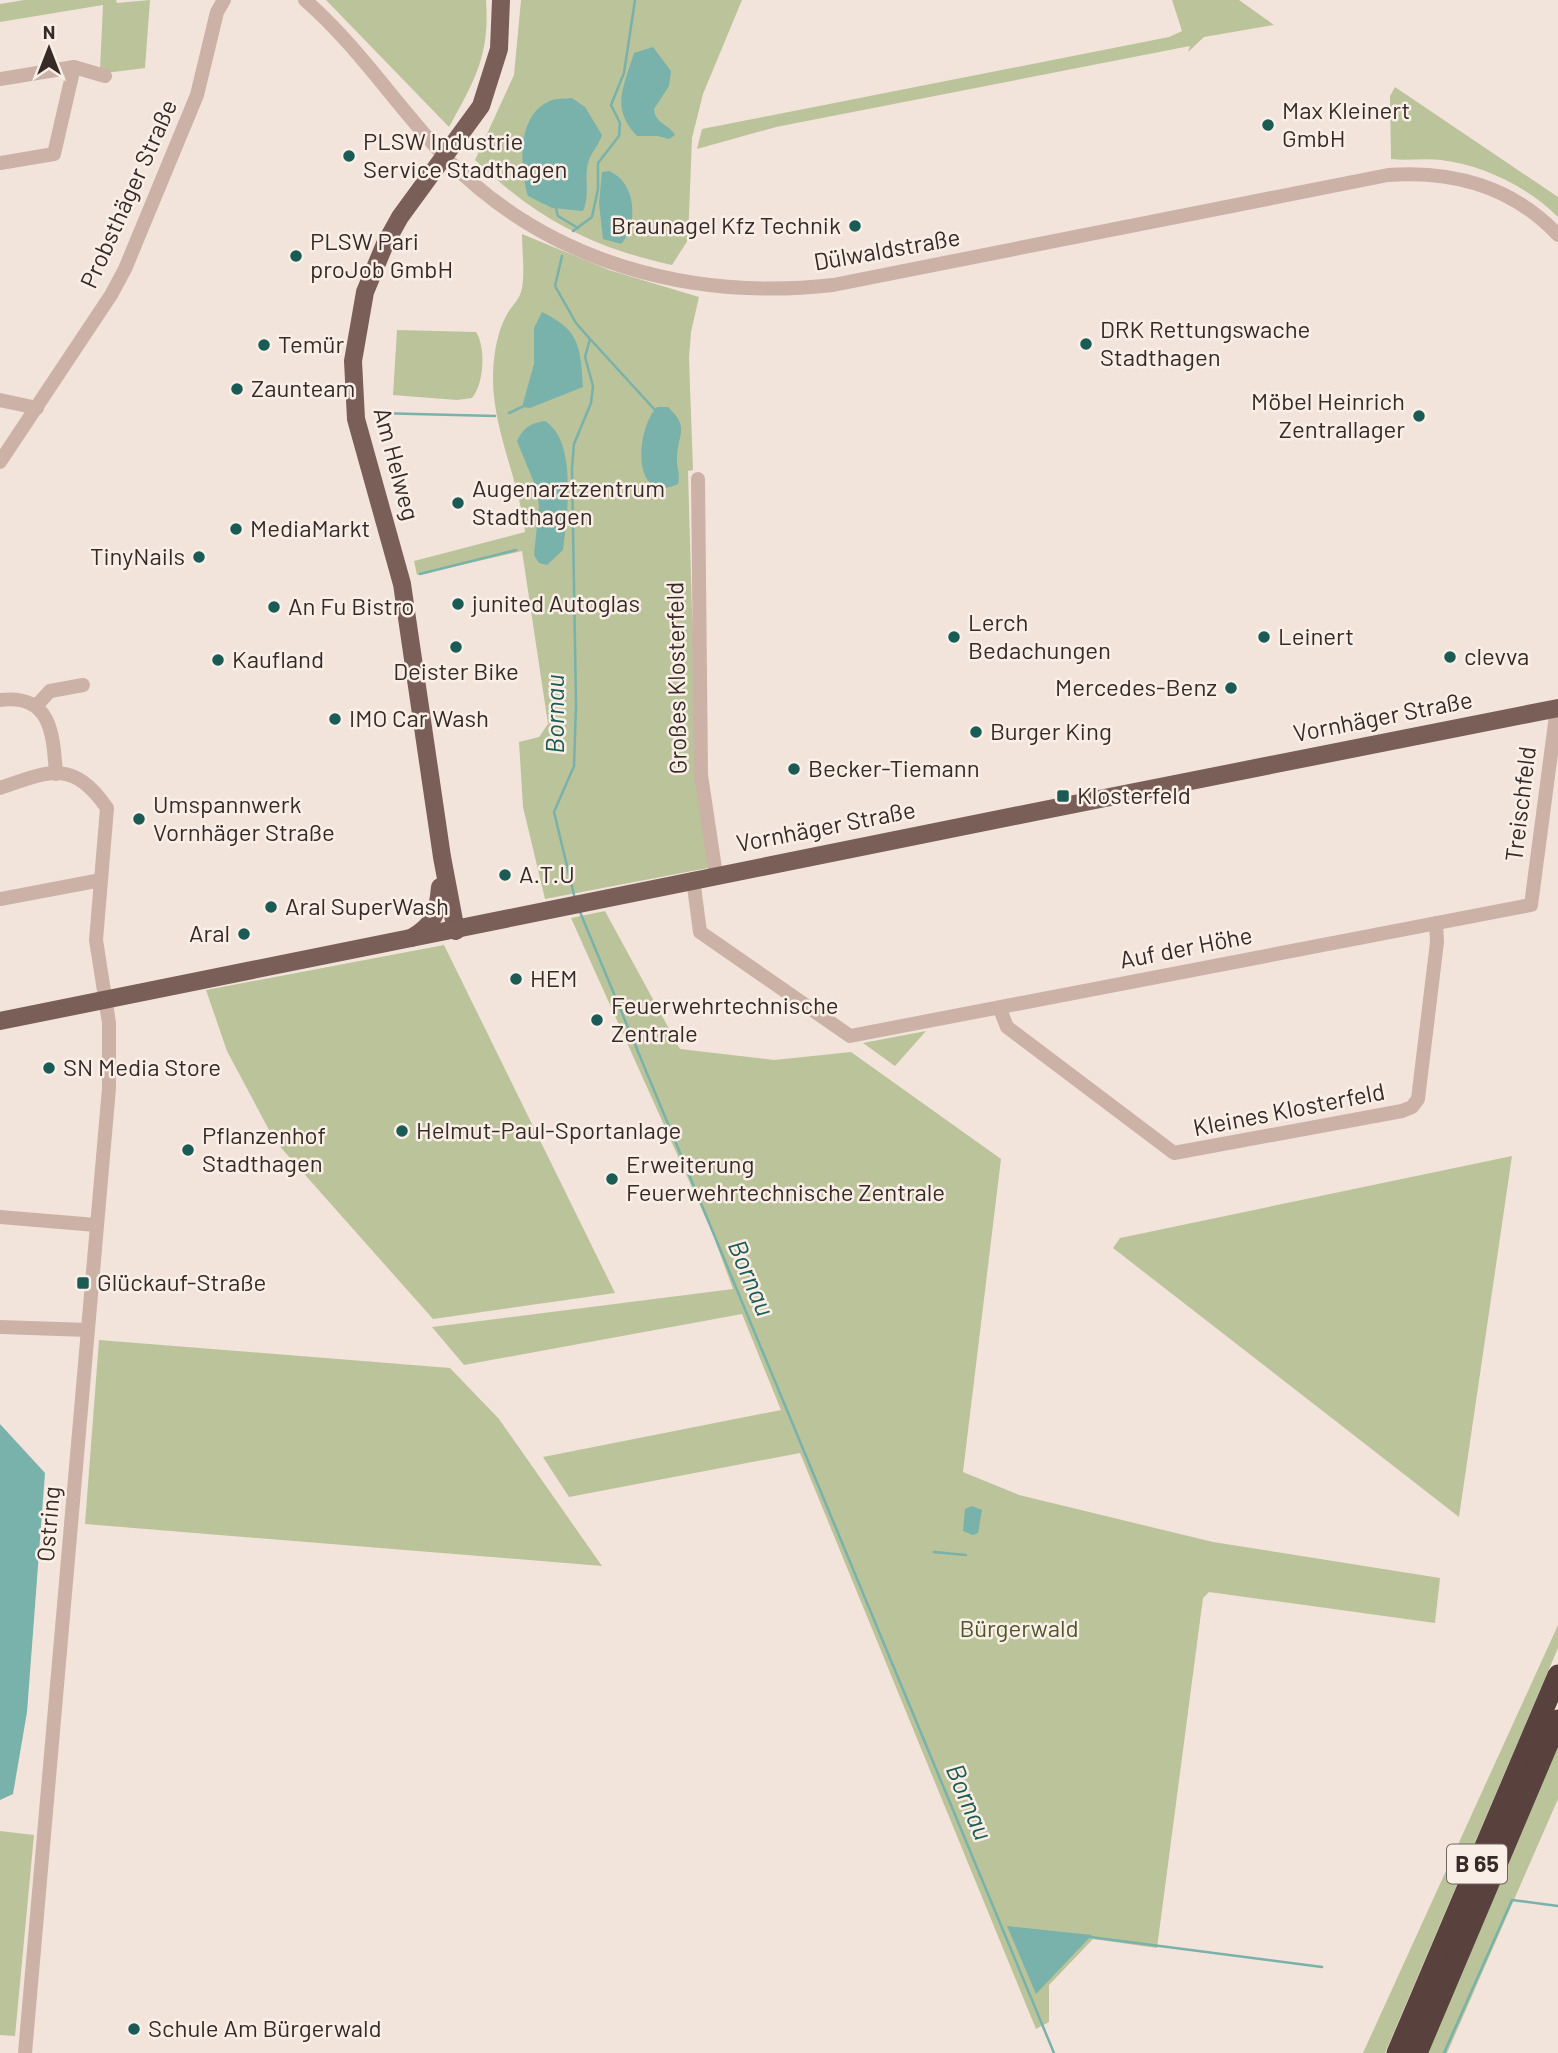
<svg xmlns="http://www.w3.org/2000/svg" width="1558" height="2053" font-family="Barlow,sans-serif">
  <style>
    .green { fill: #bbc39a }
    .water { fill: #78b2ab }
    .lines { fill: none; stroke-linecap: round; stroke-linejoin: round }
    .stream { stroke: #78b2ab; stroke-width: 2.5 }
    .minor { stroke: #ccb1a6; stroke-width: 14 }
    .major { stroke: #7a5e58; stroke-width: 18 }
    .highway { stroke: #59423e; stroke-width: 21 }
    .poi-dot { fill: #1b5b55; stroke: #faefe7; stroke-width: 2.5 }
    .labels { text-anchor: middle; stroke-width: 5; stroke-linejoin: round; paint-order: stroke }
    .shield { fill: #faefe7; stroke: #726561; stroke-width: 2 }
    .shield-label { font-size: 23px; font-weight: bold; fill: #372a27 }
    .poi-label { font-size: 24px; fill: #372a27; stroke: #faefe7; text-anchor: start }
    .street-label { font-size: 24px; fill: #372a27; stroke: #faefe7 }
    .park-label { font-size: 24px; fill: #4d572a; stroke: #faefe7 }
    .water-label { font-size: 26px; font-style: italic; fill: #1b5b55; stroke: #faefe7 }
  </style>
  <rect width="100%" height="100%" fill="#f3e4db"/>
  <g class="green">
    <path d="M24 0H116L117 3 150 0 145 68 106 73 100 70 103 5 0 22V4Z"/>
    <path d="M326 0H486C490 55 475 80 449 127Z"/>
    <path d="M521 0H742L703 94 692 138 688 240 672 265C590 247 536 218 475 160L514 75Z"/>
    <path d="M1172 0H1239L1274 25 1204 37 1188 52 1190 46 776 127 697 149 702 129 1169 37 1182 31Z"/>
    <path d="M1395 87 1558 197V217C1528 187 1483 165 1441 160 1424 158 1407 161 1391 159L1390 96Z"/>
    <path d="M522 234 609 270 699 297 691 332 689 358 693 470 688 471 692 611 708 868 545 899 523 807 519 742 539 737 548 724 522 551 417 575 414 561 525 532C519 480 493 430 493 379 493 359 496 335 506 316 511 306 520 300 522 288 525 271 522 252 522 234Z"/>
    <path d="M397 330 476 332C486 347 484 384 472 398L457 400 393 395Z"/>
    <path d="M605 911 680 1049 774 1060 851 1052 1001 1159 963 1472 1019 1495 1213 1542 1440 1578 1435 1623 1209 1592 1203 1598 1157 1948 1093 1939 1049 1985V2022L1036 2029 800 1453 569 1497 543 1457 781 1410 742 1314 464 1365 432 1327 733 1289 712 1232 571 918Z"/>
    <path d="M444 945 615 1293 433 1319 275 1141 227 1051 206 990Z"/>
    <path d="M926 1031 895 1066 863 1043Z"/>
    <path d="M1512 1156 1459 1517 1113 1248 1120 1238Z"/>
    <path d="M99 1340 450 1368 499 1419 602 1566 85 1524Z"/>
    <path d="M1558 1625V1648L1385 2053H1363Z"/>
    <path d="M1558 1745V1799L1447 2053H1427Z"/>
    <path d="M0 1831 34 1835 15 2036 0 2035Z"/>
  </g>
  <g class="water">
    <path d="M653 47 671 71 669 86 654 109C655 124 669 124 675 135L669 139 658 136H637C610 108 624 86 634 53Z"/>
    <path d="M572 98 585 107 602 135C599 145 592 151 589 160 583 176 591 194 583 211L552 208 528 196C520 167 516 115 550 101 556 98 565 99 572 98Z"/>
    <path d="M609 171C636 182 639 224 621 244L603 239 599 203 602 172Z"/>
    <path d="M542 312C581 331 580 347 583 387L530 408 522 407 534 364V328Z"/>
    <path d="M657 407H668C690 428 678 433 677 457 676 468 681 473 678 484 633 506 634 432 657 407Z"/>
    <path d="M545 421C578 441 567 517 563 550L547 565 539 563 534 555 539 506 537 490 517 441C523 428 530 423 545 421Z"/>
    <path d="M0 1424 45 1473 27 1712 13 1794 0 1800Z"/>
    <path d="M972 1506 982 1510 978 1533 973 1535 963 1531 965 1509Z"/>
    <path d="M1007 1926 1092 1935 1036 1994Z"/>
  </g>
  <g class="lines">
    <g class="stream">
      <path d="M556 209 558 216 578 228"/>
      <path d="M573 231 592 217 598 189V163L619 136 620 123 611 105 624 73 635 0"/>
      <path d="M562 256 555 286 576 323 590 339 585 357 593 386 591 403 574 444 572 468 576 704 574 766 554 812 575 899"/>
      <path d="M591 340 655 410"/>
      <path d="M375 413 495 416"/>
      <path d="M509 413 522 407"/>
      <path d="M420 574 516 550"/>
      <path d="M580 912 1054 2053"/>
      <path d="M934 1552 966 1555"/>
      <path d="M1090 1937 1322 1967"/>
      <path d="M1444 2053 1512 1900 1558 1906"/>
    </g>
    <g class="minor">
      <path d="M305 0C360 48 397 107 447 159 549 263 691 301 833 285L1388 175C1453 170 1513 187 1558 235"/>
      <path d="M0 79 74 67 105 76"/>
      <path d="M0 163 54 154 74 67"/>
      <path d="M0 400 37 408"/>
      <path d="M0 462 111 295 125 269 197 95 217 12 224 0"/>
      <path d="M698 479 701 775 716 875"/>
      <path d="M0 700C51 694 53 732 56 774"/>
      <path d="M37 705 50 691 83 685"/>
      <path d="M0 788C51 770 73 760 107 808L96 940 109 1023V1088L25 2053"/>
      <path d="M693 879 700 932 850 1036 1531 905 1557 708"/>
      <path d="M0 899 101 880"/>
      <path d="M1000 1009 1007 1027 1174 1153 1402 1111 1412 1107 1418 1099 1437 942 1436 923"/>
      <path d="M0 1217 96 1225"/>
      <path d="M0 1327 88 1330"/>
    </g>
    <g class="major">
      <path d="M456 931 442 857 402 584 356 419 353 361 365 292 385 244 400 217 481 106 499 49 501 0"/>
      <path d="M411 938C434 925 438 912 440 887"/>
      <path d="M0 1021C520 918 1038 809 1558 708"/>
    </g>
    <g class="highway">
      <path d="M1397 2053 1558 1675"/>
      <path d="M1417 2053 1558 1720"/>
    </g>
  </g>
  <g class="poi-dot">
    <circle cx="1268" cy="125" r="7"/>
    <circle cx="349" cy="156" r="7"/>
    <circle cx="855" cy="226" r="7"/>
    <circle cx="296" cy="256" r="7"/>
    <circle cx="1086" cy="344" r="7"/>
    <circle cx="264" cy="345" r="7"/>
    <circle cx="237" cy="389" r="7"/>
    <circle cx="1419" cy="416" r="7"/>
    <circle cx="458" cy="503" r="7"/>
    <circle cx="236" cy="529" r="7"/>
    <circle cx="199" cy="557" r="7"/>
    <circle cx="458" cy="604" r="7"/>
    <circle cx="274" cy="607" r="7"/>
    <circle cx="954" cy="637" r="7"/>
    <circle cx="1264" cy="637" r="7"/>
    <circle cx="456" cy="647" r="7"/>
    <circle cx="1450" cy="657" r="7"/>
    <circle cx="218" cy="660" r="7"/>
    <circle cx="1231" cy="688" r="7"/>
    <circle cx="335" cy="719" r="7"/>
    <circle cx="976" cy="732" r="7"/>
    <circle cx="794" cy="769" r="7"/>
    <rect x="1056" y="789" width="14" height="14" rx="3.5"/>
    <circle cx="139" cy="819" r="7"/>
    <circle cx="505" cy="875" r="7"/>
    <circle cx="271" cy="907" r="7"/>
    <circle cx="244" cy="934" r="7"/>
    <circle cx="516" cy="979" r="7"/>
    <circle cx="597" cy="1020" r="7"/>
    <circle cx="49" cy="1068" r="7"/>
    <circle cx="402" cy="1131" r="7"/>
    <circle cx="188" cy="1150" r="7"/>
    <circle cx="612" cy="1179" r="7"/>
    <rect x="76" y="1276" width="14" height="14" rx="3.5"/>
    <circle cx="134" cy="2029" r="7"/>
  </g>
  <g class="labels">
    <rect class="shield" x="1447" y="1844.5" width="60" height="39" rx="5"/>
    <g class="shield-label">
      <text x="1477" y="1872">B 65</text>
    </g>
    <g class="poi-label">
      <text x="1282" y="119">Max Kleinert<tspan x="1282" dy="28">GmbH</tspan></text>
      <text x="363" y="150">PLSW Industrie<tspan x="363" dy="28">Service Stadthagen</tspan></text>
      <text x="841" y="234" text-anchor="end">Braunagel Kfz Technik</text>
      <text x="310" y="250">PLSW Pari<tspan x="310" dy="28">proJob GmbH</tspan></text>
      <text x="1100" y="338">DRK Rettungswache<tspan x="1100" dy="28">Stadthagen</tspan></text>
      <text x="278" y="353">Temür</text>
      <text x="251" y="397">Zaunteam</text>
      <text x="1405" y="410" text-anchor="end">Möbel Heinrich<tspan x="1405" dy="28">Zentrallager</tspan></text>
      <text x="472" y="497">Augenarztzentrum<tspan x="472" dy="28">Stadthagen</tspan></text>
      <text x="250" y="537">MediaMarkt</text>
      <text x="185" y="565" text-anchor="end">TinyNails</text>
      <text x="472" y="612">junited Autoglas</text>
      <text x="288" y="615">An Fu Bistro</text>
      <text x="968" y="631">Lerch<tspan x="968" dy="28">Bedachungen</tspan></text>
      <text x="1278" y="645">Leinert</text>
      <text x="1464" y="665">clevva</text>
      <text x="232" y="668">Kaufland</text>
      <text x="456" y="680" text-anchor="middle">Deister Bike</text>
      <text x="1217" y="696" text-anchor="end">Mercedes-Benz</text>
      <text x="349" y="727">IMO Car Wash</text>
      <text x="990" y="740">Burger King</text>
      <text x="808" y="777">Becker-Tiemann</text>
      <text x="1077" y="804">Klosterfeld</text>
      <text x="153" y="813">Umspannwerk<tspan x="153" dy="28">Vornhäger Straße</tspan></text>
      <text x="519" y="883">A.T.U</text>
      <text x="285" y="915">Aral SuperWash</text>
      <text x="230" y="942" text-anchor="end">Aral</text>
      <text x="530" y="987">HEM</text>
      <text x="611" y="1014">Feuerwehrtechnische<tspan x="611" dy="28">Zentrale</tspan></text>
      <text x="63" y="1076">SN Media Store</text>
      <text x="416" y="1139">Helmut-Paul-Sportanlage</text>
      <text x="202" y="1144">Pflanzenhof<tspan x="202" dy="28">Stadthagen</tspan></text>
      <text x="626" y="1173">Erweiterung<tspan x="626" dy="28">Feuerwehrtechnische Zentrale</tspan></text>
      <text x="97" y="1291">Glückauf-Straße</text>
      <text x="148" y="2037">Schule Am Bürgerwald</text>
    </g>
    <g class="street-label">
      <text transform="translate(129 194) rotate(-66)" y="8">Probsthäger Straße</text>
      <text transform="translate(887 250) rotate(-10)" y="8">Dülwaldstraße</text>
      <text transform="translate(396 464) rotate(75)" y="8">Am Helweg</text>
      <text transform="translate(677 678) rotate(-91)" y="8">Großes Klosterfeld</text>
      <text transform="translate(1383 717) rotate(-11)" y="8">Vornhäger Straße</text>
      <text transform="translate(1521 804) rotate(-83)" y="8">Treischfeld</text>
      <text transform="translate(826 827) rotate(-11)" y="8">Vornhäger Straße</text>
      <text transform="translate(1186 948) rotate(-11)" y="8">Auf der Höhe</text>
      <text transform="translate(1289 1110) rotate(-11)" y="8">Kleines Klosterfeld</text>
      <text transform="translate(49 1524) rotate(-85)" y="8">Ostring</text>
    </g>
    <g class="park-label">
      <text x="1019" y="1637">Bürgerwald</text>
    </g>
    <g class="water-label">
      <text transform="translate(555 714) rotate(-90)" y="9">Bornau</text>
      <text transform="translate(751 1278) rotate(67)" y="9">Bornau</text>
      <text transform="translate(969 1802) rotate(67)" y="9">Bornau</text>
    </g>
  </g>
  <g transform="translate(49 49)" stroke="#faefe7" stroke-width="5" paint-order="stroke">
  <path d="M0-5L12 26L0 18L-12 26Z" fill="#372a27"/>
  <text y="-10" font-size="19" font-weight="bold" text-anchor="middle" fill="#372a27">N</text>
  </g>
</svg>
